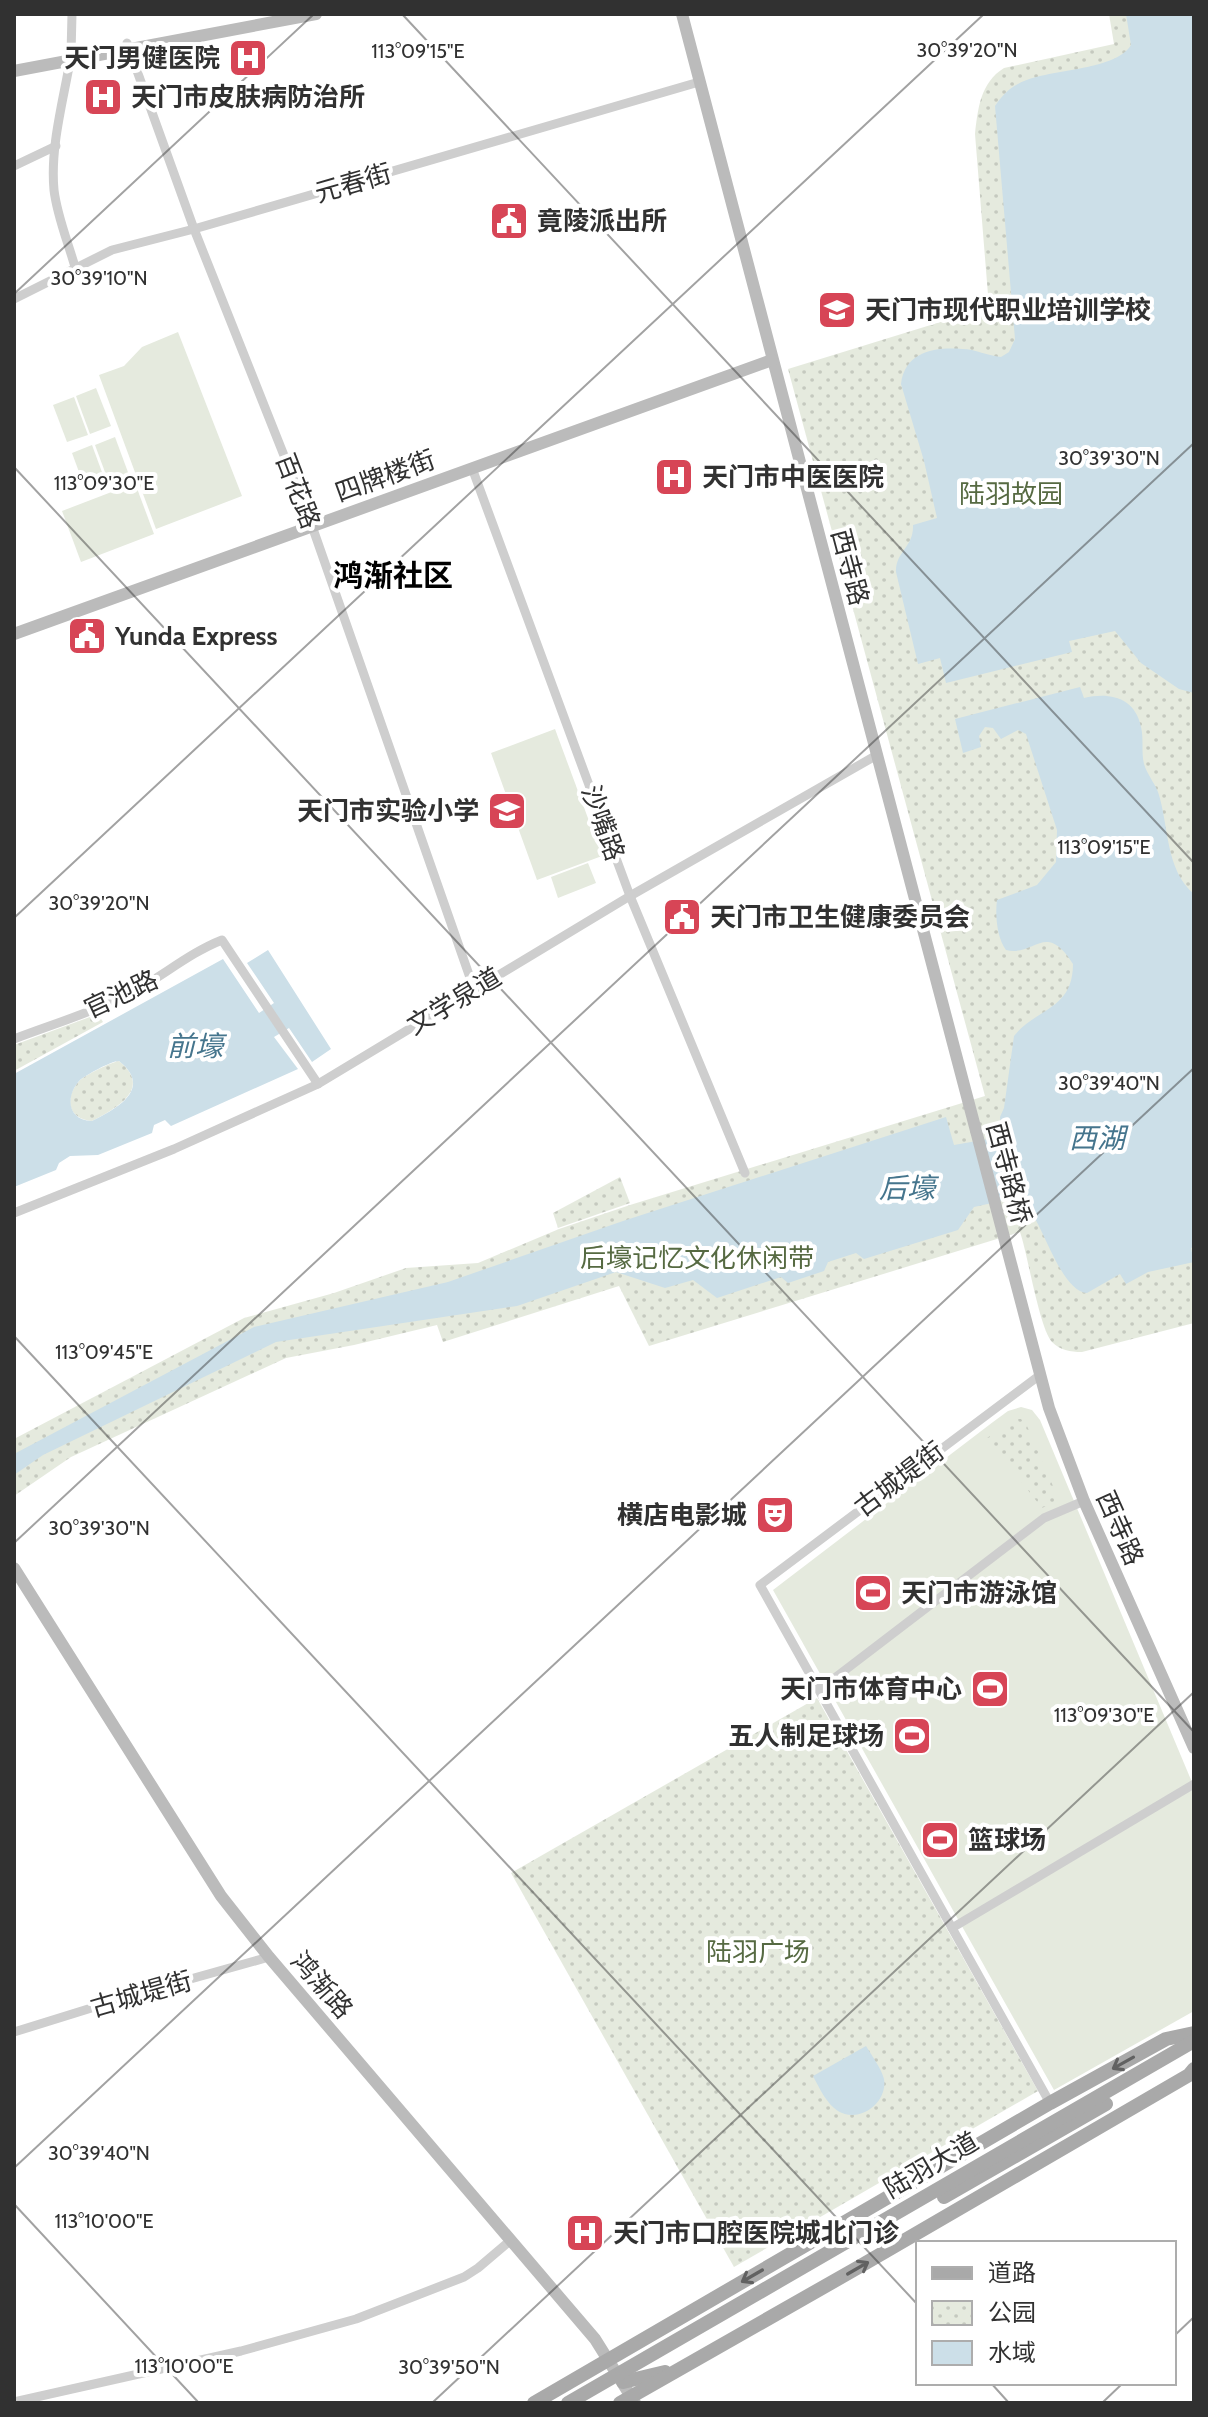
<svg xmlns="http://www.w3.org/2000/svg" width="1208" height="2417" font-family="Cabin,'Noto Sans SC',sans-serif">
  <style>
    .green { fill: #e5eade }
    .park { fill: url(#park-dots) }
    .water { fill: #ccdfe8; fill-rule: evenodd }
    .lines { fill: none; stroke-linecap: round; stroke-linejoin: round }
    .street { stroke: #cecece; stroke-width: 9 }
    .secondary { stroke: #bbb; stroke-width: 12 }
    .primary { stroke: #a9a9a9; stroke-width: 14 }
    .oneway { stroke: #616161 }
    .ticks { fill: none; stroke: #313131; stroke-width: 2; stroke-opacity: 0.45 }
    .labels { text-anchor: middle; stroke-width: 8; stroke-linejoin: round; paint-order: stroke }
    .poi-label { font-size: 26px; font-weight: bold; fill: #313131; stroke: #fff; text-anchor: start }
    .street-label { font-size: 26px; fill: #313131; stroke: #fff }
    .park-label { font-size: 26px; fill: #566a42; stroke: #fff }
    .water-label { font-size: 28px; font-style: italic; fill: #45758d; stroke: #fff }
    .quarter-label { font-size: 30px; font-weight: bold; fill: #000; stroke: #fff }
    .ticks-label { font-size: 20px; text-anchor: middle; fill: #313131; stroke: #fff; stroke-width: 8; stroke-linejoin: round; paint-order: stroke }
  </style>
  <defs>
    <pattern id="park-dots" width="8" height="8" patternUnits="userSpaceOnUse" patternTransform="scale(2)"><rect width="8" height="8" fill="#e5eade"/><path d="M2 2h.1M6 6h.1" fill="none" stroke="#c5c9bf" stroke-width="1.8" stroke-linecap="round"/></pattern>
  </defs>
  <rect width="100%" height="100%" fill="#fff"/>
  <g class="green">
    <path d="M178 332 242 496 156 529 99 375 124 366 142 347Z"/>
    <path d="M96 388 111 426 90 434 76 396Z"/>
    <path d="M74 397 88 435 67 442 53 405Z"/>
    <path d="M115 437 129 475 109 483 95 445Z"/>
    <path d="M92 445 106 483 86 491 72 453Z"/>
    <path d="M135 483 154 534 81 562 62 511Z"/>
    <path d="M555 729 602 856 537 880 491 753Z"/>
    <path d="M588 863 596 883 558 898 551 877Z"/>
    <path d="M1021 1407 1032 1410 1040 1420 1194 1787V2011L1054 2090 773 1590 993 1422 1008 1411Z"/>
  </g>
  <g class="park">
    <path d="M1109 14H1194V1323L1082 1352C1070 1352 1060 1350 1052 1342 1039 1327 1028 1255 1020 1232L649 1346 619 1286 443 1342 437 1325 354 1345 286 1358 71 1457 14 1496V1439L244 1318 334 1293 406 1268 478 1263 559 1229 630 1205 985 1096 788 369 989 307 975 134C978 109 980 83 1004 68L1114 44Z"/>
    <path d="M98 1014 103 1022 14 1071V1045Z"/>
    <path d="M119 1061C153 1088 117 1108 92 1121 67 1119 64 1097 80 1080 86 1075 111 1062 119 1061Z"/>
    <path d="M620 1177 630 1203 558 1228 553 1213Z"/>
    <path d="M1015 1419H1021L1027 1426 1059 1500 1042 1508 987 1438Z"/>
    <path d="M817 1698 1038 2091 734 2267 511 1873Z"/>
  </g>
  <g class="water">
    <path d="M1126 14H1194V693L1179 689 1141 663 1115 631 1069 641 1072 652 946 683 940 658 918 664 896 572C895 552 914 547 913 525L937 518 924 461 901 384C905 352 934 347 962 349 975 349 988 356 1001 357L1009 352 1015 339 995 106C1001 97 1008 89 1018 84 1046 68 1115 72 1131 45Z"/>
    <path d="M1080 687 1084 698C1109 692 1135 697 1141 727 1144 739 1141 752 1144 764 1147 774 1154 782 1158 792 1169 825 1165 870 1194 894V1247L1191 1248 1194 1262 1148 1272 1126 1284 1120 1274 1087 1293C1064 1292 1046 1236 1034 1217 1030 1210 1024 1204 1019 1197L974 1207 958 1230 864 1259 856 1253 828 1262 824 1271 788 1283 781 1277 717 1298 693 1280 665 1288 616 1272 517 1306 276 1342 43 1455 14 1475V1454L254 1327 448 1282 623 1221 946 1117 954 1145 988 1139 1001 1126 1000 1117 1004 1108 1014 1036C1036 1008 1073 1010 1073 964 1045 920 1036 957 1006 950 997 938 995 915 997 900L1037 885 1056 862 1057 830 1026 734 1018 730 1001 739 993 728 985 727 979 736 981 747 963 753 955 719Z"/>
    <path d="M268 950 331 1049 312 1062 289 1028 274 1037 298 1069 171 1126 165 1120 154 1125 152 1133 98 1155 70 1156 59 1163 56 1170 14 1187V1074L223 959 259 1013 274 1003 247 963ZM119 1061C153 1088 118 1108 92 1121 67 1120 65 1096 80 1080 86 1075 111 1061 119 1061Z"/>
    <path d="M866 2046C872 2056 881 2068 884 2079 888 2103 859 2124 838 2111 826 2103 820 2089 813 2076Z"/>
  </g>
  <g class="lines">
    <g class="street">
      <path d="M127 43 194 229 312 526 474 989"/>
      <path d="M71 54 72 14"/>
      <path d="M70 61C63 102 50 148 54 190 57 216 68 242 75 267"/>
      <path d="M14 166 56 146"/>
      <path d="M14 299 112 250 194 229 699 82"/>
      <path d="M472 468 630 896 745 1173"/>
      <path d="M14 1039C53 1024 94 1012 131 993 162 977 189 953 222 940L318 1084"/>
      <path d="M14 1213 174 1149 318 1084 630 896 877 755"/>
      <path d="M1040 1375 760 1585 1050 2103"/>
      <path d="M819 1690 1044 1518 1084 1501"/>
      <path d="M952 1928 1194 1784"/>
      <path d="M14 2032 130 1996 269 1957"/>
      <path d="M14 2402 241 2351 356 2319 464 2277 478 2268 511 2240"/>
    </g>
    <g class="secondary">
      <path d="M682 14 1049 1408 1084 1501 1194 1748"/>
      <path d="M14 71 316 14"/>
      <path d="M14 634 772 360"/>
      <path d="M14 1568 221 1896 269 1957 595 2339 635 2403"/>
    </g>
    <g class="primary">
      <path d="M944 2197 1106 2104"/>
      <path d="M623 2382 665 2372"/>
      <path d="M534 2403 1050 2103 1166 2039 1194 2033"/>
      <path d="M568 2403 1194 2041"/>
      <path d="M620 2403 857 2268 1189 2075 1194 2069"/>
    </g>
  </g>
  <defs><path id="oneway-shaft" d="M-6 0H5M1.5-3L5.5 0L1.5 3" fill="none" stroke-width="1.6" stroke-linecap="round" stroke-linejoin="round" transform="scale(2)"/></defs>
  <g class="oneway">
    <use href="#oneway-shaft" transform="translate(1123 2063) rotate(151)"/>
    <use href="#oneway-shaft" transform="translate(858 2268) rotate(-30)"/>
    <use href="#oneway-shaft" transform="translate(752 2276) rotate(150)"/>
  </g>
  <path class="ticks" d="M402 14 1194 863M14 294 314 14M14 467 1194 1732M14 918 984 14M14 1336 918 2305M14 1543 1194 443M14 2168 1194 1068M14 2204 199 2403M1174 2336 1194 2317M991 2383 1009 2403M432 2403 1194 1692M1102 2403 1123 2383"/>
  <defs>
    <g id="hospital-square" transform="scale(2)"><rect x="-9" y="-9" width="18" height="18" rx="4" fill="#d74556" stroke="#fff"/><path d="M-5-5h3v3.5h4V-5h3V5h-3V1.5h-4V5h-3Z" fill="#fff"/></g>
    <g id="civic-square" transform="scale(2)"><rect x="-9" y="-9" width="18" height="18" rx="4" fill="#d74556" stroke="#fff"/><path d="M-.6-6.5H3V-4.5H.6V-3L4-1V1h2V6H-6V1h2V-1L-.6-3ZM-1.2 2.5V6h2.4V2.5Z" fill="#fff"/></g>
    <g id="school-square" transform="scale(2)"><rect x="-9" y="-9" width="18" height="18" rx="4" fill="#d74556" stroke="#fff"/><path d="M0-5L7-2L0 1L-7-2ZM-4 1L0 2.5L4 1V4Q0 6-4 4Z" fill="#fff"/></g>
    <g id="theatre-square" transform="scale(2)"><rect x="-9" y="-9" width="18" height="18" rx="4" fill="#d74556" stroke="#fff"/><path d="M-5-5.5Q0-4 5-5.5V0Q5 5 0 6Q-5 5-5 0ZM-3.3-2.5H-1v1.5H-3.3ZM1-2.5H3.3v1.5H1ZM-2.8 1Q0 5.5 2.8 1Z" fill="#fff"/></g>
    <g id="stadium-square" transform="scale(2)"><rect x="-9" y="-9" width="18" height="18" rx="4" fill="#d74556" stroke="#fff"/><path d="M0-5a6.5 5 0 1 0 0 10a6.5 5 0 1 0 0-10ZM-3.5-1.8h7v3.6h-7Z" fill="#fff"/></g>
  </defs>
  <g fill-rule="evenodd">
    <use href="#hospital-square" x="248" y="58"/>
    <use href="#hospital-square" x="103" y="97"/>
    <use href="#civic-square" x="509" y="221"/>
    <use href="#school-square" x="837" y="310"/>
    <use href="#hospital-square" x="674" y="477"/>
    <use href="#civic-square" x="87" y="636"/>
    <use href="#school-square" x="507" y="811"/>
    <use href="#civic-square" x="682" y="917"/>
    <use href="#theatre-square" x="775" y="1515"/>
    <use href="#stadium-square" x="873" y="1593"/>
    <use href="#stadium-square" x="990" y="1689"/>
    <use href="#stadium-square" x="912" y="1736"/>
    <use href="#stadium-square" x="940" y="1840"/>
    <use href="#hospital-square" x="585" y="2233"/>
  </g>
  <g class="labels">
    <g class="poi-label">
      <text x="220" y="67" text-anchor="end">天门男健医院</text>
      <text x="131" y="106">天门市皮肤病防治所</text>
      <text x="537" y="230">竟陵派出所</text>
      <text x="865" y="319">天门市现代职业培训学校</text>
      <text x="702" y="486">天门市中医医院</text>
      <text x="115" y="645">Yunda Express</text>
      <text x="479" y="820" text-anchor="end">天门市实验小学</text>
      <text x="710" y="926">天门市卫生健康委员会</text>
      <text x="747" y="1524" text-anchor="end">横店电影城</text>
      <text x="901" y="1602">天门市游泳馆</text>
      <text x="962" y="1698" text-anchor="end">天门市体育中心</text>
      <text x="884" y="1745" text-anchor="end">五人制足球场</text>
      <text x="968" y="1849">篮球场</text>
      <text x="613" y="2242">天门市口腔医院城北门诊</text>
    </g>
    <g class="street-label">
      <text transform="translate(353 183) rotate(-16)" y="9">元春街</text>
      <text transform="translate(385 476) rotate(-20)" y="9">四牌楼街</text>
      <text transform="translate(298 491) rotate(69)" y="9">百花路</text>
      <text transform="translate(850 567) rotate(75)" y="9">西寺路</text>
      <text transform="translate(603 823) rotate(70)" y="9">沙嘴路</text>
      <text transform="translate(121 994) rotate(-25)" y="9">官池路</text>
      <text transform="translate(454 1001) rotate(-31)" y="9">文学泉道</text>
      <text transform="translate(1009 1173) rotate(75)" y="9">西寺路桥</text>
      <text transform="translate(899 1479) rotate(-37)" y="9">古城堤街</text>
      <text transform="translate(1120 1528) rotate(66)" y="9">西寺路</text>
      <text transform="translate(322 1985) rotate(49)" y="9">鸿渐路</text>
      <text transform="translate(141 1994) rotate(-16)" y="9">古城堤街</text>
      <text transform="translate(931 2165) rotate(-30)" y="9">陆羽大道</text>
    </g>
    <g class="park-label">
      <text x="1011" y="503">陆羽故园</text>
      <text x="697" y="1267">后壕记忆文化休闲带</text>
      <text x="758" y="1961">陆羽广场</text>
    </g>
    <g class="water-label">
      <text x="195" y="1056">前壕</text>
      <text x="1097" y="1148">西湖</text>
      <text x="907" y="1198">后壕</text>
    </g>
    <g class="quarter-label">
      <text x="393" y="586">鸿渐社区</text>
    </g>
  </g>
  <g class="ticks-label">
    <text x="967" y="57">30°39'20"N</text>
    <text x="418" y="58">113°09'15"E</text>
    <text x="99" y="285">30°39'10"N</text>
    <text x="1109" y="465">30°39'30"N</text>
    <text x="104" y="490">113°09'30"E</text>
    <text x="1104" y="854">113°09'15"E</text>
    <text x="99" y="910">30°39'20"N</text>
    <text x="1109" y="1090">30°39'40"N</text>
    <text x="104" y="1359">113°09'45"E</text>
    <text x="99" y="1535">30°39'30"N</text>
    <text x="1104" y="1722">113°09'30"E</text>
    <text x="99" y="2160">30°39'40"N</text>
    <text x="104" y="2228">113°10'00"E</text>
    <text x="184" y="2373">113°10'00"E</text>
    <text x="449" y="2374">30°39'50"N</text>
  </g>
  <rect width="1208" height="2417" fill="none" stroke="#313131" stroke-width="32"/>
  <rect x="916" y="2241" width="260" height="144" fill="#ffffff" stroke="#adadad" stroke-width="2"/>
  <rect x="932" y="2267" width="40" height="12" fill="#a9a9a9" stroke="#adadad" stroke-width="2"/>
  <text x="988" y="2281" font-size="24" fill="#313131">道路</text>
  <rect x="932" y="2301" width="40" height="24" fill="url(#park-dots)" stroke="#adadad" stroke-width="2"/>
  <text x="988" y="2321" font-size="24" fill="#313131">公园</text>
  <rect x="932" y="2341" width="40" height="24" fill="#ccdfe8" stroke="#adadad" stroke-width="2"/>
  <text x="988" y="2361" font-size="24" fill="#313131">水域</text>
</svg>
